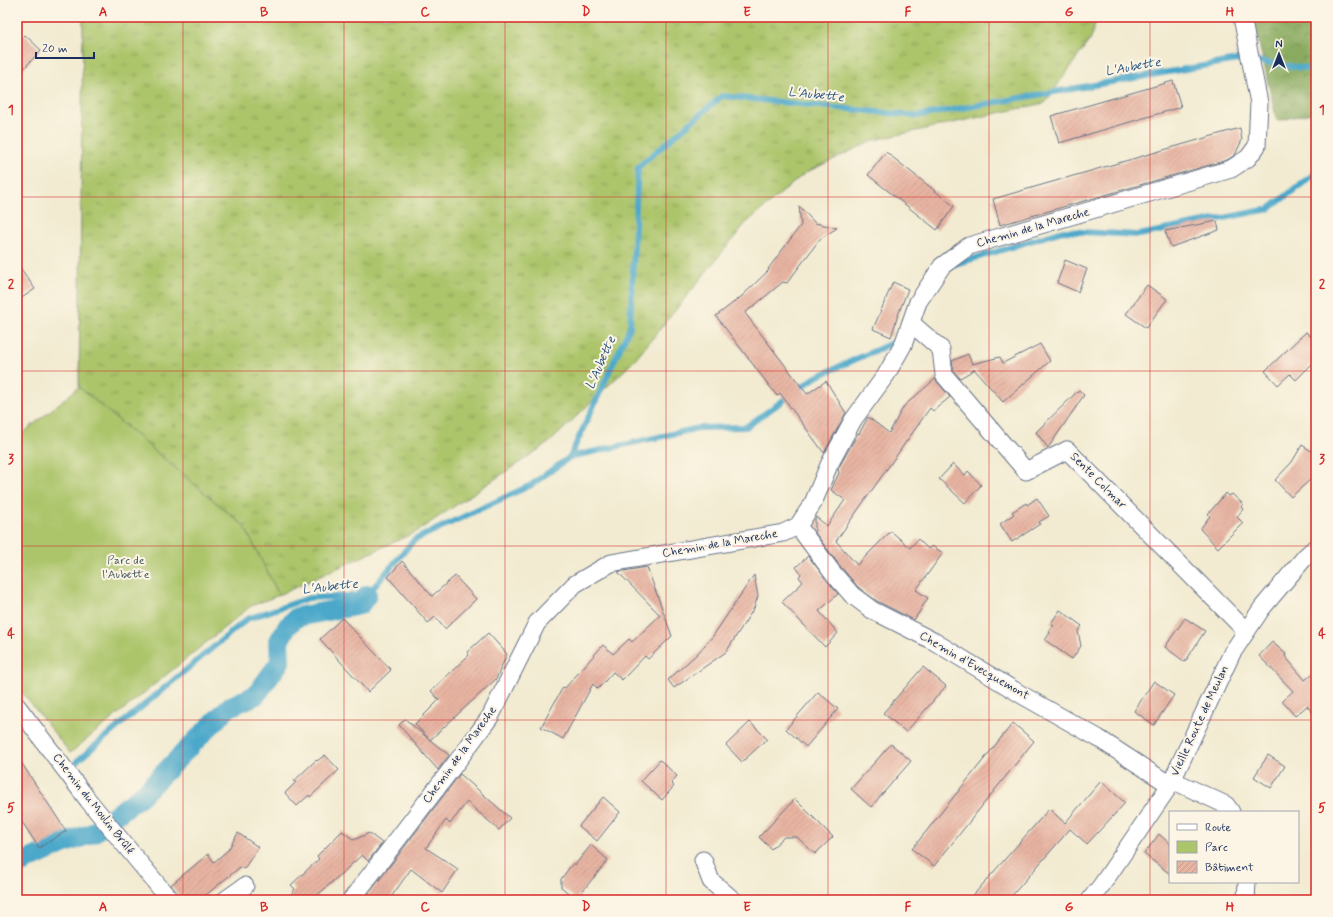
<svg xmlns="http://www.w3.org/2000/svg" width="1333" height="917" viewBox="0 0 1333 917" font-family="Mynerve,sans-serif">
<defs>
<pattern id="grass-tufts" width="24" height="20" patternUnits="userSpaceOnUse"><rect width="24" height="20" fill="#acc56a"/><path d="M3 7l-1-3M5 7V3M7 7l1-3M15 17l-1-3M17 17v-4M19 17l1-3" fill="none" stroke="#8ba05a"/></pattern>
<pattern id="forest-crowns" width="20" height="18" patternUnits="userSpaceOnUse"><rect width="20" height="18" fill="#89aa5e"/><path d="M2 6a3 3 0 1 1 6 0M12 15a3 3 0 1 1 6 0" fill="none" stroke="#6f8b51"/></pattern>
<pattern id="building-hatch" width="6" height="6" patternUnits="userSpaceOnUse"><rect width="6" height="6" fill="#e8b4a2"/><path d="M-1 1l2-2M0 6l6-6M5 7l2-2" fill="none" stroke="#c69b8e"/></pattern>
</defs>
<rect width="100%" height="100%" fill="#fcf5e5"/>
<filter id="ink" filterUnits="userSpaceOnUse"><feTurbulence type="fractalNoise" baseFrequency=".025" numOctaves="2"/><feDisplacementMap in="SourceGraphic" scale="8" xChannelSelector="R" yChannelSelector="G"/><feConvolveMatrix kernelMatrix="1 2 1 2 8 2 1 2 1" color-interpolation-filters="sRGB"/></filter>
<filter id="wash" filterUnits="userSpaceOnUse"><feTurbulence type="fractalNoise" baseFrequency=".012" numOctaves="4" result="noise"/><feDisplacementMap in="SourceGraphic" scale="16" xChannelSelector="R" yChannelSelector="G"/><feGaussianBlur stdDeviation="0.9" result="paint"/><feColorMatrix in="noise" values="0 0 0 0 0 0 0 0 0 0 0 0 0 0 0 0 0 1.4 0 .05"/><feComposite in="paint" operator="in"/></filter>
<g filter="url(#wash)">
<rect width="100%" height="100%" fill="#f2ebd1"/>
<polygon fill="url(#grass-tufts)" stroke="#647a64" points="83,17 1097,17 1091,38 1045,103 874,140 805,173 745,224 635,360 550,442 416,532 279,595 244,526 79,387"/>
<polygon fill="url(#forest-crowns)" stroke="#526c5e" points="1253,17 1316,17 1316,112 1277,121"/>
<polygon fill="#acc56a" stroke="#647a64" points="79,387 244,526 279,595 251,606 70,753 17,686 17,438"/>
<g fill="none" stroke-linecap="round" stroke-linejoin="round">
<g stroke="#4ba8ca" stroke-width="6">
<polyline points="953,265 1063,231 1139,235 1269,209 1316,173"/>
<polyline points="570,457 630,327 638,167 722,96 917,116 1243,59 1316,70"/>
<polyline points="77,761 247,619 309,598 367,595 414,540 531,485 570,457 699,428 746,427 816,377 901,339"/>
</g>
<polyline stroke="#4ba8ca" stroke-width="20" points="17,865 65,843 93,833 142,795 229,707 256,695 280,662 279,641 287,627 297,617 360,605 367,595"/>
</g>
<g id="blocks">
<g fill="url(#building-hatch)">
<polygon points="25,35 41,50 17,76 17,43"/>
<polygon points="1173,81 1181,107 1059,143 1051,116"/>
<polygon points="1240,128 1242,140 1235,155 1227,160 1000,225 993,199"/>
<polygon points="886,152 954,206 937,230 868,175"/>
<polygon points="799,206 815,223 837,228 820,239 787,283 783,282 745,313 807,394 826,381 846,413 824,453 780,393 777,396 716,316 742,296 769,270 768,269 801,225"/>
<polygon points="1217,221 1219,230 1171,247 1165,231"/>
<polygon points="1065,260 1087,269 1078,292 1057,283"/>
<polygon points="17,263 35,289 17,301"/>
<polygon points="893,282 908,289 898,315 891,337 873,329"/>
<polygon points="1147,285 1167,299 1146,328 1126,314"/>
<polygon points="1306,332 1316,342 1316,360 1296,380 1290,374 1278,385 1265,371"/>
<polygon points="1040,344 1050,361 1003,402 974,369 974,370 960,378 954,371 952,361 968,354 972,364 1000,357 1003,363"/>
<polygon points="935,379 950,397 933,411 930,408 836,541 857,565 891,531 910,548 918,539 928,549 932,546 943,553 916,590 928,598 914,620 877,601 859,588 840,566 815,533 815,519 816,517 827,526 845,500 831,490 839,473 838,469 858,433 859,434 868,417 889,433 904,406"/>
<polygon points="1079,390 1084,395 1048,448 1036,432"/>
<polygon points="1302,445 1316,454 1316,469 1311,479 1291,497 1275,480 1292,462"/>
<polygon points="953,464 965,475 968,471 981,485 965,503 939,479"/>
<polygon points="1226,493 1229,496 1232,494 1243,504 1241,507 1243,509 1237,517 1243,523 1218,548 1200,529 1210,516 1208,514"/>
<polygon points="1037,498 1049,516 1039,522 1040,524 1012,542 1000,524 1014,514 1012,512 1026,503 1027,505"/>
<polygon points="808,556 838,594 819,611 838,633 825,647 782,602 803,582 799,577 801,574 796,567"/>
<polygon points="402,561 432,596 455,576 476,599 445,629 435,617 428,623 388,577"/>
<polygon points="647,567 672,636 648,659 645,656 622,680 613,672 598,689 593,684 563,739 541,727 563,687 565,688 603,645 613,654 629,639 632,642 660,615 618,572"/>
<polygon points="754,575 758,596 754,608 726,652 674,688 668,680 697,654 713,636"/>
<polygon points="1060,610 1082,626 1078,631 1081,646 1072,659 1045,640 1050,633 1049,631 1054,625 1051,623"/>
<polygon points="342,618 391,670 368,692 320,639"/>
<polygon points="1185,618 1205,631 1185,662 1165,647"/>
<polygon points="488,633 507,654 496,679 430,740 449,755 438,770 399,725 405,719 430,740 415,724 439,700 431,691 469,655 467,652"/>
<polygon points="1272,642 1286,654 1285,656 1305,680 1316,671 1316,717 1307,706 1295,716 1282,701 1293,691 1259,656"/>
<polygon points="923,667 946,686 906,732 883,713"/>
<polygon points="1154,681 1174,695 1154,725 1134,711"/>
<polygon points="818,692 838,709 806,747 786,729"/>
<polygon points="750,722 767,739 742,762 726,745"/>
<polygon points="1013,723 1034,741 934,866 912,849"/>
<polygon points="891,744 911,761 871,807 851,789"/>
<polygon points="325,755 339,770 310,797 309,795 297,806 285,793 296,782 294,781 316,760 317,761"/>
<polygon points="1268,755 1285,766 1271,788 1254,777"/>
<polygon points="17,756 66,831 39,848 17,814"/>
<polygon points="660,760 677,776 671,783 674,786 662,800 641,781"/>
<polygon points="460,774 510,818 499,830 467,802 450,824 446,820 426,848 458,869 442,893 411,869 389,900 364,900"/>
<polygon points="1101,781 1125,803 1087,844 1070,829 1008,900 969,900 1049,809 1065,823"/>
<polygon points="603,797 620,812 597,841 579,826"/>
<polygon points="795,799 833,837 815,854 797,837 784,837 771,849 759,837"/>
<polygon points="342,831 354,840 369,833 382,843 368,861 362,855 312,900 288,900 295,889 291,885 319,859 317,856"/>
<polygon points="238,833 258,847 244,869 240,867 200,900 180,900 178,894 171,885 208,854 214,862 228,850"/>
<polygon points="1159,834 1170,844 1170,874 1144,854"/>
<polygon points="591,845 608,860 576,899 561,887 561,879 573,863 575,865"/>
</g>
</g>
</g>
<g filter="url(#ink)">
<use href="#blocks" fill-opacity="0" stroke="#667186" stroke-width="1"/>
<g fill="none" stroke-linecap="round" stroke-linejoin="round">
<g stroke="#667186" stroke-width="19">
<g id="street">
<polyline points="911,323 941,349 944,375 1026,471 1067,450 1246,631"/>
<polyline points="798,526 832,572 852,595 872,610 935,642 1022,695 1098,738 1170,785"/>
<polyline points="17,706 88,800 170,900"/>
<polyline points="1172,780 1226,805 1231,812"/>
<polyline points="703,860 711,881 733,900"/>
<polyline points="225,900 245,886"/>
<polyline points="351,900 459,759 490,717 537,623 575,584 611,563 783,533 798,526 813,503 829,465 853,420 886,375 903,345 918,302 942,266 969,246 1231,169 1248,158 1257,146 1259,103 1242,17"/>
<polyline points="1090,900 1101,886 1170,785 1232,653 1262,608 1306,556 1316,547"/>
<polyline points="1246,900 1247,882"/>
</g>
</g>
<use href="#street" stroke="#fff" stroke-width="17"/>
</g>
</g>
<path fill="none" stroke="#d62828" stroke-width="1" stroke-opacity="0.55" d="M183,17V900M344,17V900M505,17V900M666,17V900M828,17V900M989,17V900M1150,17V900M17,197H1316M17,371H1316M17,546H1316M17,720H1316"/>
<g text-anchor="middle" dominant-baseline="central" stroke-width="4" stroke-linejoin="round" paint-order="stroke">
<g font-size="12" fill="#1b2f5e" stroke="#fcf5e5">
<text transform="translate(1033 228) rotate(-16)">Chemin de la Mareche</text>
<text transform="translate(1098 481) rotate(45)">Sente Colmar</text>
<text transform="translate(720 544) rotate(-10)">Chemin de la Mareche</text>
<text transform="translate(974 666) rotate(30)">Chemin d'Evecquemont</text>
<text transform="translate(1200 721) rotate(-65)">Vieille Route de Meulan</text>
<text transform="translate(460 755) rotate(-54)">Chemin de la Mareche</text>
<text transform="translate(93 804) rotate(52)">Chemin du Moulin Brûlé</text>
</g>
<g font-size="12" fill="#465c62" stroke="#fcf5e5">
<text x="126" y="561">Parc de<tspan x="126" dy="14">l'Aubette</tspan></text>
</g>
<g font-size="13" font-style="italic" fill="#2c5984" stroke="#fcf5e5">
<text transform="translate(1133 67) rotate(-10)">L'Aubette</text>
<text transform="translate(816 95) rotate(6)">L'Aubette</text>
<text transform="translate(601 363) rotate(-66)">L'Aubette</text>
<text transform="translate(330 587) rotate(-6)">L'Aubette</text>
</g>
</g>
<rect width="1333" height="917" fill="none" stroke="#fcf5e5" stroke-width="44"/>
<rect x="1169" y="811" width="130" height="72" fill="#fcf5e5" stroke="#a2a6af"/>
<rect x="1177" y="824" width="20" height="6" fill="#ffffff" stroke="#a2a6af"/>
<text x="1205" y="831" font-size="12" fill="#1b2f5e">Route</text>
<rect x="1177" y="841" width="20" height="12" fill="#acc56a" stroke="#a2a6af"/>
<text x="1205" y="851" font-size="12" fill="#1b2f5e">Parc</text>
<rect x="1177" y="861" width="20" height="12" fill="url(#building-hatch)" stroke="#a2a6af"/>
<text x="1205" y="871" font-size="12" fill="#1b2f5e">Bâtiment</text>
<g transform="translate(1279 54)" stroke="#fcf5e5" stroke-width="3" paint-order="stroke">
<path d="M0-3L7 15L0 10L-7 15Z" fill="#1b2f5e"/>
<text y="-6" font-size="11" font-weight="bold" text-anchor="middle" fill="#1b2f5e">N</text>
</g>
<path d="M36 52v6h58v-6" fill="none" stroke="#1b2f5e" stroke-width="2"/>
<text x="42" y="52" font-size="12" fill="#1b2f5e" stroke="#fcf5e5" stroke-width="3" paint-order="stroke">20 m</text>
<rect x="22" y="22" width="1289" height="873" fill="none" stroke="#d62828" stroke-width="1.5"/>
<g font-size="13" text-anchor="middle" font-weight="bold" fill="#d62828">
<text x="103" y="16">A</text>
<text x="264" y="16">B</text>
<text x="425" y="16">C</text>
<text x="586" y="16">D</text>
<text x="747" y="16">E</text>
<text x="908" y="16">F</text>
<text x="1069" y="16">G</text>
<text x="1230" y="16">H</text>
<text x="11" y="114">1</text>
<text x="1322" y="114">1</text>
<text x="11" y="288">2</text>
<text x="1322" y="288">2</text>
<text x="11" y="463">3</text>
<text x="1322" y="463">3</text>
<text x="11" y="638">4</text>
<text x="1322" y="638">4</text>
<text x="11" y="812">5</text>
<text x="1322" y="812">5</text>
<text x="103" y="911">A</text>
<text x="264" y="911">B</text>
<text x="425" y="911">C</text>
<text x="586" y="911">D</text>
<text x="747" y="911">E</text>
<text x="908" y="911">F</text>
<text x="1069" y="911">G</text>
<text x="1230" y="911">H</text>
</g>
</svg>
